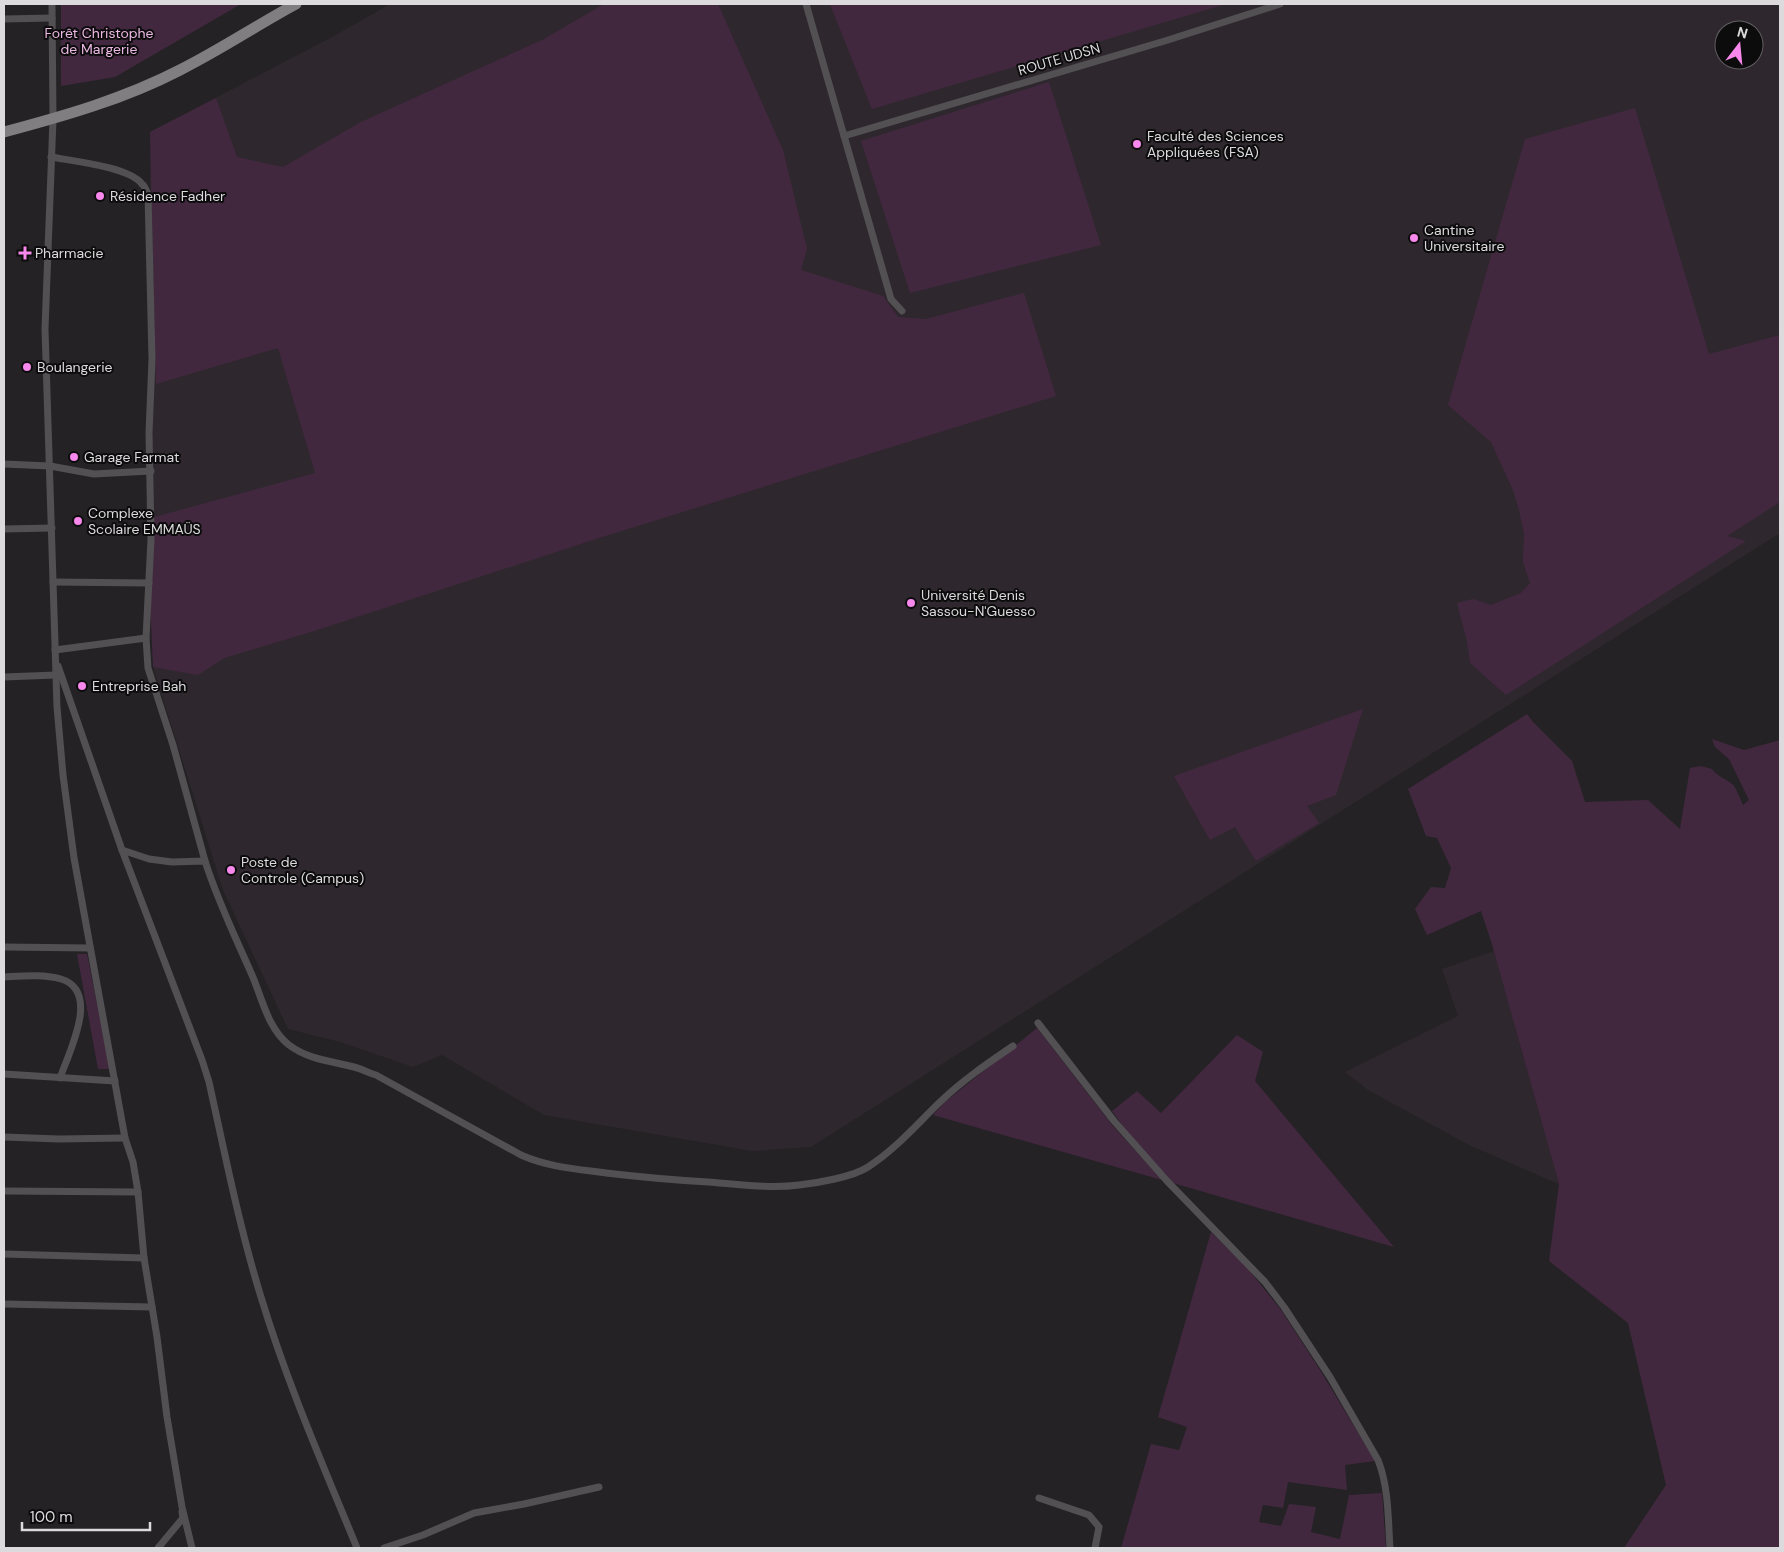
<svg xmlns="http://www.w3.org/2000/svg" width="1784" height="1552" viewBox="0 0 1784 1552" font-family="'DM Sans',sans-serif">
<rect width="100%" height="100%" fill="#242224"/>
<g fill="#2f272e" fill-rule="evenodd">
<path d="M390,4H1780V533L811,1147L752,1151L544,1115L442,1055L413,1067L340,1042L288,1029L223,890L153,667L151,518L150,132L334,36ZM1724,30H1754V60H1724Z"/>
<polygon points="1494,951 1559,1184 1471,1146 1368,1090 1345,1072 1458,1016 1442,969"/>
</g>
<g fill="#42283f">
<polygon points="61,4 241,4 115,77 61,86"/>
<polygon points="604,4 718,4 783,150 807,249 801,270 883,296 898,317 926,319 1024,293 1056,396 599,538 311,632 224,658 198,675 153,667 149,579 151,518 315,473 278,348 156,384 150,132 216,98 237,157 283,167 361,122 544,39"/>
<polygon points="830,4 1226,4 872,109"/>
<polygon points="1049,82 1101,245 910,293 861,141"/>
<polygon points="1635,108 1709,354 1780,335 1780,502 1727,536 1746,541 1506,695 1470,663 1467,641 1457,603 1473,599 1491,605 1521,593 1530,583 1523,562 1524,534 1519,510 1513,490 1491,442 1448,405 1525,139"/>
<polygon points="1363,709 1336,795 1307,806 1319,823 1256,861 1235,827 1210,840 1174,776"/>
<path d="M1527,714L1533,722L1572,761L1585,802L1648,800L1680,829L1690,768L1701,766L1712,769C1717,777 1728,779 1734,786C1738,792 1740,799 1743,805L1749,800L1729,759L1715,747L1712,739L1744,750L1780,740V1548H1624L1666,1485L1628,1323L1549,1261L1559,1184L1491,941L1481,911L1427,935L1415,909L1431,887L1445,888L1451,868L1437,838L1426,836L1408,789Z"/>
<polygon points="77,954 87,954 110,1069 98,1069"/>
<polygon points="1037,1028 1112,1125 1162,1180 933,1115 945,1102"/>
<polygon points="1237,1035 1263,1052 1255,1081 1394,1247 1173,1183 1143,1153 1112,1111 1137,1091 1161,1113"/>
<polygon points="1211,1232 1249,1270 1281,1310 1320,1370 1375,1461 1345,1465 1347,1490 1288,1482 1283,1508 1263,1505 1259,1522 1281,1526 1289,1504 1316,1507 1311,1532 1340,1539 1349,1495 1382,1493 1386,1548 1121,1548 1151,1444 1179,1450 1187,1427 1158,1417"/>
</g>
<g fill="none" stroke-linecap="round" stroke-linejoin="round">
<g stroke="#525052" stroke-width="7">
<polyline points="52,4 53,119 45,329 57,707 63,775 74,858 125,1138 133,1162 138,1192 144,1258 157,1337 167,1417 182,1507 192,1548"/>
<polyline points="806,4 891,299 902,311"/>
<polyline points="4,19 52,18"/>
<polyline points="844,136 1168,40 1280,4"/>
<path d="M51,157C73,161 129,167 142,184C145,186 146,191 148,194L152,359L149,433L151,539L146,638L148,668L173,745L205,861"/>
<polyline points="4,464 50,466 94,474 151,471"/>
<polyline points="4,529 52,528"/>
<polyline points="53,582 149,583"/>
<polyline points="55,650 146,638"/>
<path d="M58,666L122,850L202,1060L209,1082C225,1154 239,1226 261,1297C287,1383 323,1465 357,1548"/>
<polyline points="4,677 56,675"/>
<path d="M122,850L149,859L172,862L205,861C218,902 235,936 252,975C262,998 268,1029 289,1045C309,1060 332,1061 354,1067C362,1069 369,1073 376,1075L521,1155C548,1167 576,1169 606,1173C640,1177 673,1180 708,1182C737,1184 769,1189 799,1185C817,1183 853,1177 868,1167C896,1149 917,1124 941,1101C963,1080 988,1063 1013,1046"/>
<polyline points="4,947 90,948"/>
<path d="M4,977C23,976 43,974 61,979C101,991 69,1052 60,1078"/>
<path d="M1038,1023L1114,1121L1167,1181L1265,1282L1284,1307L1330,1377L1378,1460C1389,1488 1388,1519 1390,1548"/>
<polyline points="4,1074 115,1081"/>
<polyline points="4,1137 59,1139 125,1138"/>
<polyline points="4,1191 138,1192"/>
<polyline points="4,1254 144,1258"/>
<polyline points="4,1304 152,1307"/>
<polyline points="1039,1498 1089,1515 1099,1527 1095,1548"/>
<polyline points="158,1548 183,1518 182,1512"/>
<polyline points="384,1548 423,1535 474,1513 524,1504 599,1487"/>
</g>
<path stroke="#807e80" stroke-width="11" d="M4,132C64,116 124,99 180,70C220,50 257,25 296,4"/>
</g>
<g fill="#f888eb" stroke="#0d0c0d" stroke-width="2">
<circle cx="1137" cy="144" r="5"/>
<circle cx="100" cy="196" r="5"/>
<circle cx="1414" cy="238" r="5"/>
<path d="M22.5 245.5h5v5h5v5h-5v5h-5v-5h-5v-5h5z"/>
<circle cx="27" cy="367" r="5"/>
<circle cx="74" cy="457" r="5"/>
<circle cx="78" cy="521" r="5"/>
<circle cx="911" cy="603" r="5"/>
<circle cx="82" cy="686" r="5"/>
<circle cx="231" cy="870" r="5"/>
</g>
<g text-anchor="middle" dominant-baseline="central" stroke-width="4" stroke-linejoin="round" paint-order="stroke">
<g font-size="14" fill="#ebb7e3" stroke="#0d0c0d">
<text x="99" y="33">Forêt Christophe<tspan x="99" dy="16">de Margerie</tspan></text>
</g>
<g font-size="14" fill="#dcdadc" stroke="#0d0c0d">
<text transform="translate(1059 59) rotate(-16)">ROUTE UDSN</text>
</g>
<g font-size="14" fill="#dcdadc" stroke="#0d0c0d" text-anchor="start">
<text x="1147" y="136">Faculté des Sciences<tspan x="1147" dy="16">Appliquées (FSA)</tspan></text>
<text x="110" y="196">Résidence Fadher</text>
<text x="1424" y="230">Cantine<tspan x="1424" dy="16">Universitaire</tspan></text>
<text x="35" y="253">Pharmacie</text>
<text x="37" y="367">Boulangerie</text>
<text x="84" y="457">Garage Farmat</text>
<text x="88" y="513">Complexe<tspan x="88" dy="16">Scolaire EMMAÜS</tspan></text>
<text x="921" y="595">Université Denis<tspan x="921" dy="16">Sassou-N'Guesso</tspan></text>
<text x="92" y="686">Entreprise Bah</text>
<text x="241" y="862">Poste de<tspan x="241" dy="16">Controle (Campus)</tspan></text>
</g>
</g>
<rect width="1784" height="1552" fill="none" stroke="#dcdadc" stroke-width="10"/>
<g transform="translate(1739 45) rotate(16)"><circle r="24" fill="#0d0c0d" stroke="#605e60"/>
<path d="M0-4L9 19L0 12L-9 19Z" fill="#f888eb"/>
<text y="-8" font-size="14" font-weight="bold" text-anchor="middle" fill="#dcdadc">N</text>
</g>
<path d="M22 1522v8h128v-8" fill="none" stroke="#dcdadc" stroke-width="2.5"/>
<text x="30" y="1522" font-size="15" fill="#dcdadc" stroke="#0d0c0d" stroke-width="4" paint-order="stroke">100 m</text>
</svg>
